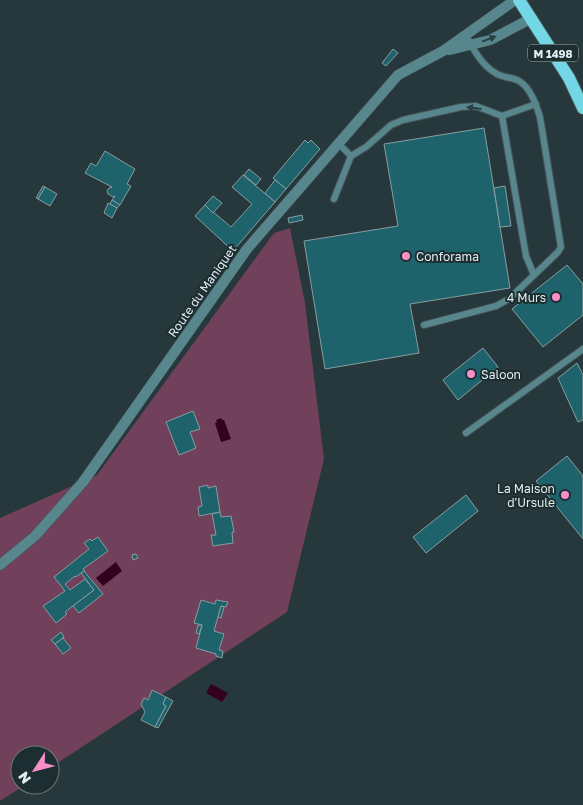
<svg xmlns="http://www.w3.org/2000/svg" width="583" height="805" viewBox="0 0 583 805" font-family="'Golos Text',sans-serif">
<rect width="100%" height="100%" fill="#26383b"/>
<polygon fill="#71405a" points="290,228 305,303 324,459 287,612 50,768 50,755 20,755 20,785 25,785 0,801 0,518 97,475 274,233"/>
<g fill="#330020">
<polygon points="221,418 222,420 224,420 231,439 221,442 215,423 217,422 216,420"/>
<polygon points="116,562 122,571 103,586 96,578"/>
<polygon points="211,684 228,693 222,702 206,693"/>
</g>
<g fill="#1e636c" stroke="#889da0">
<polygon points="393,49 398,53 386,66 382,63"/>
<polygon points="484,128 510,288 410,304 419,353 325,369 304,241 398,226 384,144"/>
<polygon points="305,140 308,143 311,140 320,149 286,189 273,178"/>
<polygon points="105,151 135,169 127,184 131,186 120,205 112,200 115,196 113,197 108,194 107,191 109,188 112,187 85,173 91,163 96,166"/>
<polygon points="249,169 261,179 256,185 244,175"/>
<polygon points="243,175 275,202 233,251 195,216 205,205 231,227 252,204 232,187"/>
<polygon points="275,180 286,189 275,202 265,193"/>
<polygon points="43,186 45,187 38,199 36,198"/>
<polygon points="505,186 511,226 500,227 494,188"/>
<polygon points="45,187 57,194 50,206 38,199"/>
<polygon points="213,196 222,203 213,213 205,205"/>
<polygon points="112,200 120,205 117,208 110,204"/>
<polygon points="108,203 117,208 112,218 104,213"/>
<polygon points="302,215 303,220 289,223 288,218"/>
<polygon points="567,265 583,284 583,315 543,347 512,309"/>
<polygon points="483,348 498,367 458,400 443,380"/>
<polygon points="577,363 583,375 583,420 578,422 558,378"/>
<polygon points="193,411 200,429 190,432 196,448 179,455 166,422"/>
<polygon points="567,456 583,476 583,539 536,481"/>
<polygon points="208,485 208,488 216,486 220,512 199,516 198,507 202,506 199,487"/>
<polygon points="466,495 478,511 426,553 413,537"/>
<polygon points="220,512 221,517 231,516 234,532 232,532 233,543 213,546 211,535 216,535 212,514"/>
<polygon points="98,537 108,551 83,569 85,571 81,573 76,577 75,576 65,584 70,590 85,579 94,590 65,612 67,614 56,623 43,606 65,591 54,577 89,549 84,543 90,539 92,541"/>
<polygon points="136,554 138,558 133,560 132,555"/>
<polygon points="84,571 103,594 79,613 73,606 94,590 81,573"/>
<polygon points="201,600 215,604 216,600 228,602 226,607 221,606 214,631 224,634 219,650 223,651 222,658 216,656 216,654 196,648 202,625 194,623"/>
<polygon points="221,606 224,607 221,618 218,617"/>
<polygon points="198,625 202,625 199,634 196,633"/>
<polygon points="61,632 64,637 55,644 51,640"/>
<polygon points="63,638 71,648 63,654 55,644"/>
<polygon points="152,690 166,697 163,704 166,706 155,727 141,720 145,712 141,704 144,698 148,700"/>
<polygon points="166,697 173,701 158,728 155,727 166,706 163,704"/>
</g>
<g fill="none" stroke-linecap="round" stroke-linejoin="round">
<g stroke="#445558" stroke-width="8">
<g id="lane">
<polyline points="502,116 526,256 534,275"/>
<polyline points="339,144 351,156 366,147 391,125 403,120 461,107 476,106 502,116 536,104"/>
<polyline points="334,199 351,156"/>
<path d="M424,325L496,306L509,299L558,252L561,247L540,117C536,105 531,88 519,81C512,77 504,78 497,74C482,66 473,49 466,35"/>
<polyline points="466,433 583,349"/>
</g>
</g>
<g stroke="#445558" stroke-width="11">
<g id="street">
<polyline points="449,50 490,40 532,18"/>
<polyline points="0,565 35,536 83,482 247,249 398,75 443,51 515,0"/>
</g>
</g>
<g stroke="#445558" stroke-width="14">
<polyline id="primary" points="519,0 569,78 583,108"/>
</g>
<use href="#lane" stroke="#58868d" stroke-width="6"/>
<use href="#street" stroke="#58868d" stroke-width="10"/>
<use href="#primary" stroke="#73d7e5" stroke-width="12"/>
</g>
<defs><path id="oneway-solid" d="M-6-.8H1V-3.2L6.5 0L1 3.2V.8H-6Z" transform="scale(1.25)"/></defs>
<g fill="#284043">
<use href="#oneway-solid" transform="translate(489 39) rotate(-21)"/>
<use href="#oneway-solid" transform="translate(474 108) rotate(-173)"/>
</g>
<g fill="#f98fc8" stroke="#1c2e31" stroke-width="2">
<circle cx="406" cy="256" r="5"/>
<circle cx="556" cy="297" r="5"/>
<circle cx="471" cy="374" r="5"/>
<circle cx="565" cy="495" r="5"/>
</g>
<g text-anchor="middle" dominant-baseline="central" stroke-width="4" stroke-linejoin="round" paint-order="stroke">
<rect fill="#1c2e31" stroke="#a7b4b7" stroke-width="1" x="528" y="44.5" width="50" height="17" rx="4"/>
<g font-size="11" font-weight="bold" fill="#e3eef0">
<text x="553" y="53">M 1498</text>
</g>
<g font-size="12" fill="#e3eef0" stroke="#1c2e31" text-anchor="start">
<text x="416" y="256">Conforama</text>
<text x="546" y="297" text-anchor="end">4 Murs</text>
<text x="481" y="374">Saloon</text>
<text x="555" y="488" text-anchor="end">La Maison<tspan x="555" dy="14">d'Ursule</tspan></text>
</g>
<g font-size="12" fill="#e3eef0" stroke="#1c2e31">
<text transform="translate(202 291) rotate(-55)">Route du Maniquet</text>
</g>
</g>
<g transform="translate(35 770) rotate(234)"><circle r="24" fill="#1c2e31" stroke="#6c7b7d"/>
<path d="M0-4L9 19L0 12L-9 19Z" fill="#f98fc8"/>
<text y="-8" font-size="14" font-weight="bold" text-anchor="middle" fill="#e3eef0">N</text>
</g>
</svg>
